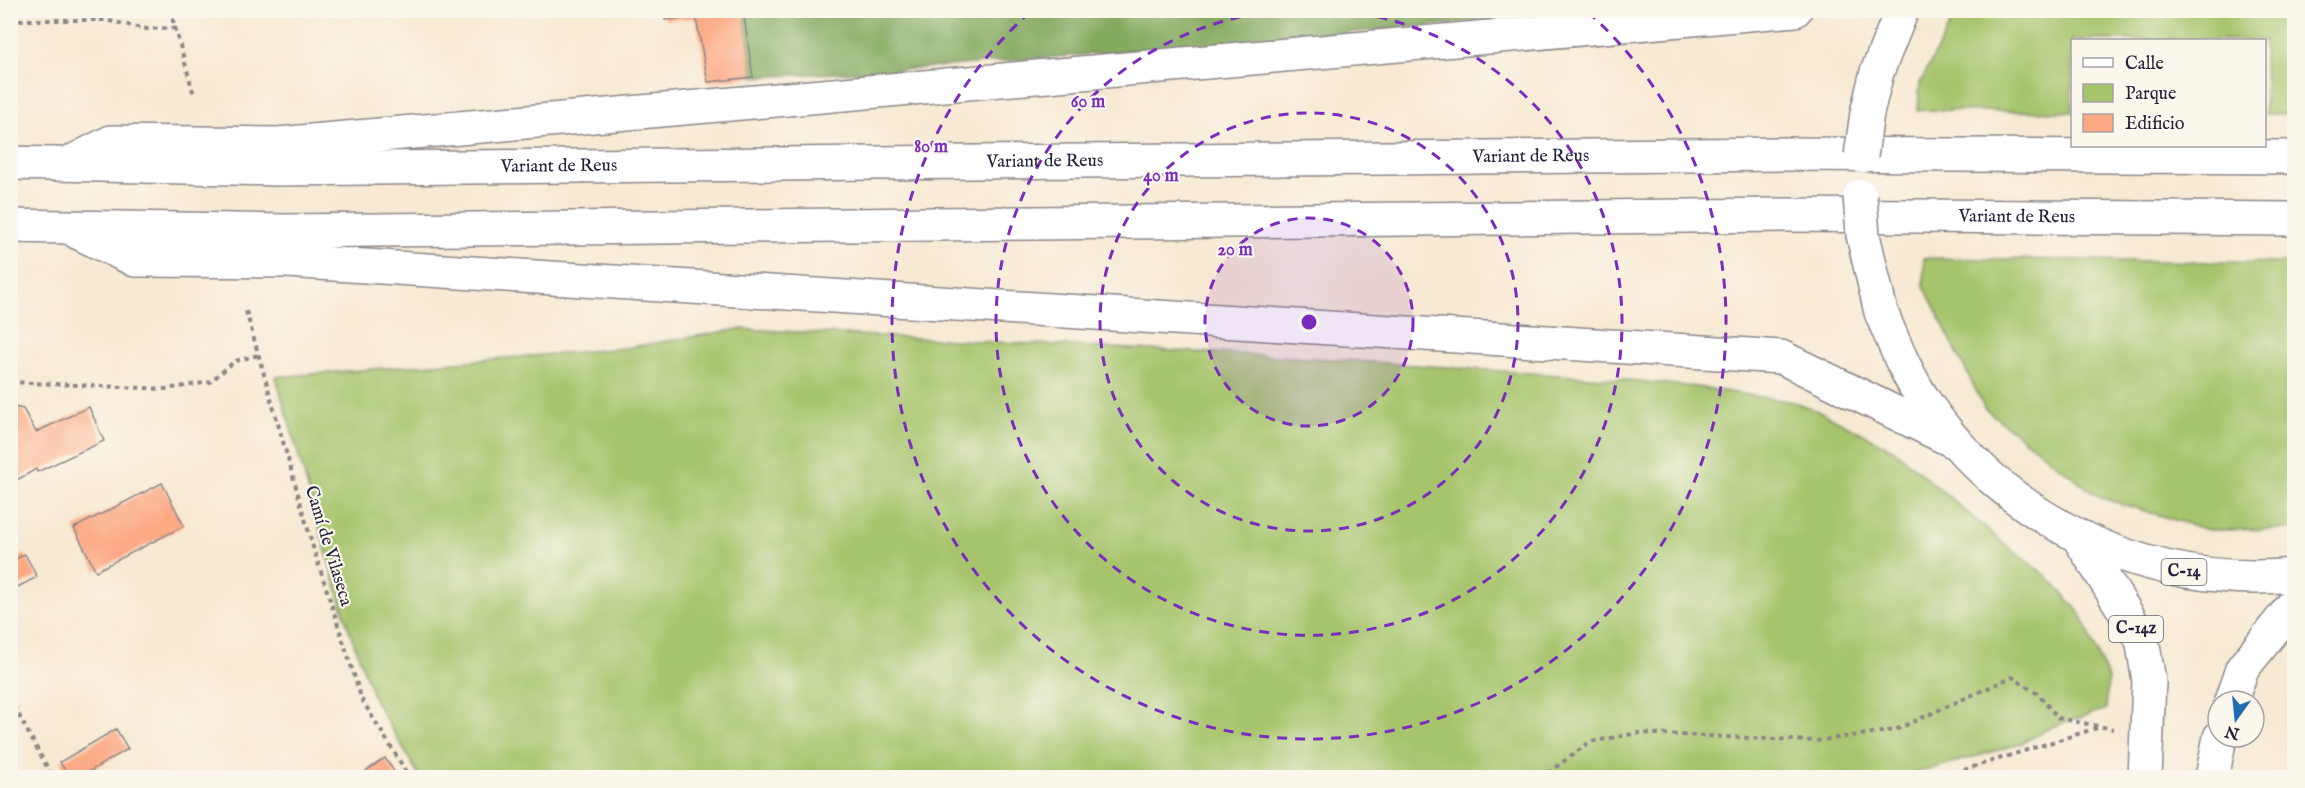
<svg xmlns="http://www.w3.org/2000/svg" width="2305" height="788" viewBox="0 0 2305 788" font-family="'IM FELL English',serif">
<rect width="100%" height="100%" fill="#fbf7ec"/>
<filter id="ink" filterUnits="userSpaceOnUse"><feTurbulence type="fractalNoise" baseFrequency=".0167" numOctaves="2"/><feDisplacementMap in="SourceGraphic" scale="12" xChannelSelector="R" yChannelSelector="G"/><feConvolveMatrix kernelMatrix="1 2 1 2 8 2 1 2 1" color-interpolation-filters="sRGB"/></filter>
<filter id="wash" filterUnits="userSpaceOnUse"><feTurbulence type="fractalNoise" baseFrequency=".008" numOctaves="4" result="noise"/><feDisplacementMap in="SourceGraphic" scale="24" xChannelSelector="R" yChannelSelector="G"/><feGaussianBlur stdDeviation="1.35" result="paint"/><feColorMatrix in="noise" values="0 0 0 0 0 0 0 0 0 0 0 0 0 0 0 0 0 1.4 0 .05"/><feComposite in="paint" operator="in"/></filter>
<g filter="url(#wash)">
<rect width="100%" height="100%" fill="#f7e9d3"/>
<g fill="#a6c46c" stroke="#647354" stroke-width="1.5">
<polygon points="1957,11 2294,11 2294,114 2265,114 2264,40 2072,40 2072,112 1918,110 1920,83"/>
<polygon points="1924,258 2294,263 2294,529 2208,530 2099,497 1985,409 1924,286"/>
<polygon points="739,329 1312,358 1618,379 1697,387 1794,402 1823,413 1894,450 2004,544 2047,576 2081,614 2108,679 2106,709 2052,727 2020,744 1898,778 420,777 375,701 347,624 276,377 625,348"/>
</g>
<polygon fill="#84aa60" stroke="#53664e" stroke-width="1.5" points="743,11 1604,11 901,70 753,77"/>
<g id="blocks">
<g fill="#fca984">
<polygon points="663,10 743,10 753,77 708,82 696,18 665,20"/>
<polygon points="10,406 23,409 36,432 89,407 104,441 37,472 36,469 10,484 10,456 14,454 10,448 10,426 15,424"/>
<polygon points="162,483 184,526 96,571 74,528"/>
<polygon points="25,554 37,577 10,591 10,562"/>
<polygon points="116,729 128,749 78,778 69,778 60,762"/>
<polygon points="385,758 396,774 390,778 356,778"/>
</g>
</g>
</g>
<g filter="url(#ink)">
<use href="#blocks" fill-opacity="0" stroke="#8c8687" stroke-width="1.5"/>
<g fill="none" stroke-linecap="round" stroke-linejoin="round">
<g stroke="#8c8687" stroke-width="36">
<g id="primary">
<polyline points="1877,72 1902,10"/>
<path d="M1881,312C1894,343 1906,374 1925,402C2007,524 2149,589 2294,575"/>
<polyline points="2079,538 2142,639 2149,681 2145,778"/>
<polyline points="2231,701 2242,669 2294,604"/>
<polyline points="2212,778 2220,737"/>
</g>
</g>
<g stroke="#8c8687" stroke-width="36">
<g id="highway">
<path id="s1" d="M10,163L278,169L1783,154L2294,157"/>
<polyline points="68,164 111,142 278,144 1795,10"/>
<path id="s2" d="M10,226L284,231L1785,215L2294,219"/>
<polyline points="77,232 135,260 287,261 1781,357 1955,442"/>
</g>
</g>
<g stroke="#8c8687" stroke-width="4" stroke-dasharray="4.5 4.5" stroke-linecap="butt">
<polyline points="170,10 194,95"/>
<polyline points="10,20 105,20 147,29 175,28"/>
<polyline points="246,311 313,547 362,700 410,778"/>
<polyline points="10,382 166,389 210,382 235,361 259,355"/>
<polyline points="10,699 53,778"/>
<polyline points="1541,778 1590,742 1638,733 1816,741 1895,730 2012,677 2038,694 2058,718 2113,729"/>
<polyline points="1938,778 2100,727"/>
</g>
<use href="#primary" stroke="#fff" stroke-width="33"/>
<use href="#highway" stroke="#fff" stroke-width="33"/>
<g stroke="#8c8687" stroke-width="36" stroke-linecap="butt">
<g id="primary-bridge">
<polyline points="1861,156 1867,113 1877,72"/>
<polyline points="1860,196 1863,235 1881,312"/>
</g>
</g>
<use href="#primary-bridge" stroke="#fff" stroke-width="33"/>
</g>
</g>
<circle cx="1309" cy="322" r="104" fill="#7b2cbf" fill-opacity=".12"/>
<g fill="none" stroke="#7b2cbf" stroke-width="3" stroke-dasharray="10 8">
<circle cx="1309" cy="322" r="104"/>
<circle cx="1309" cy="322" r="209"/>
<path d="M1342 11A313 313 0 1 1 1276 11"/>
<path d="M1588 12A417 417 0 1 1 1030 12"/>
</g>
<g text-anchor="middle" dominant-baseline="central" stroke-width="4.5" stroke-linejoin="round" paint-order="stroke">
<g fill="#fbf7ec" stroke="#636270" stroke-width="1.5">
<rect x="2161.5" y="559" width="45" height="26" rx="4.5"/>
<rect x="2109" y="616" width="54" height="26" rx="4.5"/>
</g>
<g font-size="16" font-weight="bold" fill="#22223b">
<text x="2184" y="572">C-14</text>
<text x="2136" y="629">C-14z</text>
</g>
<g font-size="18" fill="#22223b" stroke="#fbf7ec">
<text stroke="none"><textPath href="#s1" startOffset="1521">Variant de Reus</textPath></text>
<text stroke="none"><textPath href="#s1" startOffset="1035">Variant de Reus</textPath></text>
<text stroke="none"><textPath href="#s1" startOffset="549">Variant de Reus</textPath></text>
<text stroke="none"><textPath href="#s2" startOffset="2007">Variant de Reus</textPath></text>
<text transform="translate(328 546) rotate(73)">Camí de Vilaseca</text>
</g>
</g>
<circle cx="1309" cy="322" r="9" fill="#7b2cbf" stroke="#fbf7ec" stroke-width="3"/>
<g font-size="18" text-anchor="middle" font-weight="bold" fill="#7b2cbf" stroke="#fbf7ec" stroke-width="4.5" stroke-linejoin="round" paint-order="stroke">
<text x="1088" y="107">60 m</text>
<text x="931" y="152">80 m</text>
<text x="1161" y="181">40 m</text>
<text x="1235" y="255">20 m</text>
</g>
<rect width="2305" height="788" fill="none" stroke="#fbf7ec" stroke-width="36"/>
<rect x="2071" y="39" width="195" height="108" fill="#fbf7ec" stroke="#a4a2a5" stroke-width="1.5"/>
<rect x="2083" y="58" width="30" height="9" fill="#ffffff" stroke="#a4a2a5" stroke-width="1.5"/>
<text x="2125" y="69" font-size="18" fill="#22223b">Calle</text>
<rect x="2083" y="84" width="30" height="18" fill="#a6c46c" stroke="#a4a2a5" stroke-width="1.5"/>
<text x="2125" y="99" font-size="18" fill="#22223b">Parque</text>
<rect x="2083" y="114" width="30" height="18" fill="#fca984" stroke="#a4a2a5" stroke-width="1.5"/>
<text x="2125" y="129" font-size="18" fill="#22223b">Edificio</text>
<g transform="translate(2236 719) rotate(195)"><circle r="28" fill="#fbf7ec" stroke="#a4a2a5" stroke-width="1.5"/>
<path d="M0-4.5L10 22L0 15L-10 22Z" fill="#1f6fb2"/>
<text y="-9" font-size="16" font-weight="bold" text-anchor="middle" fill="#22223b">N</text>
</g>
</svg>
